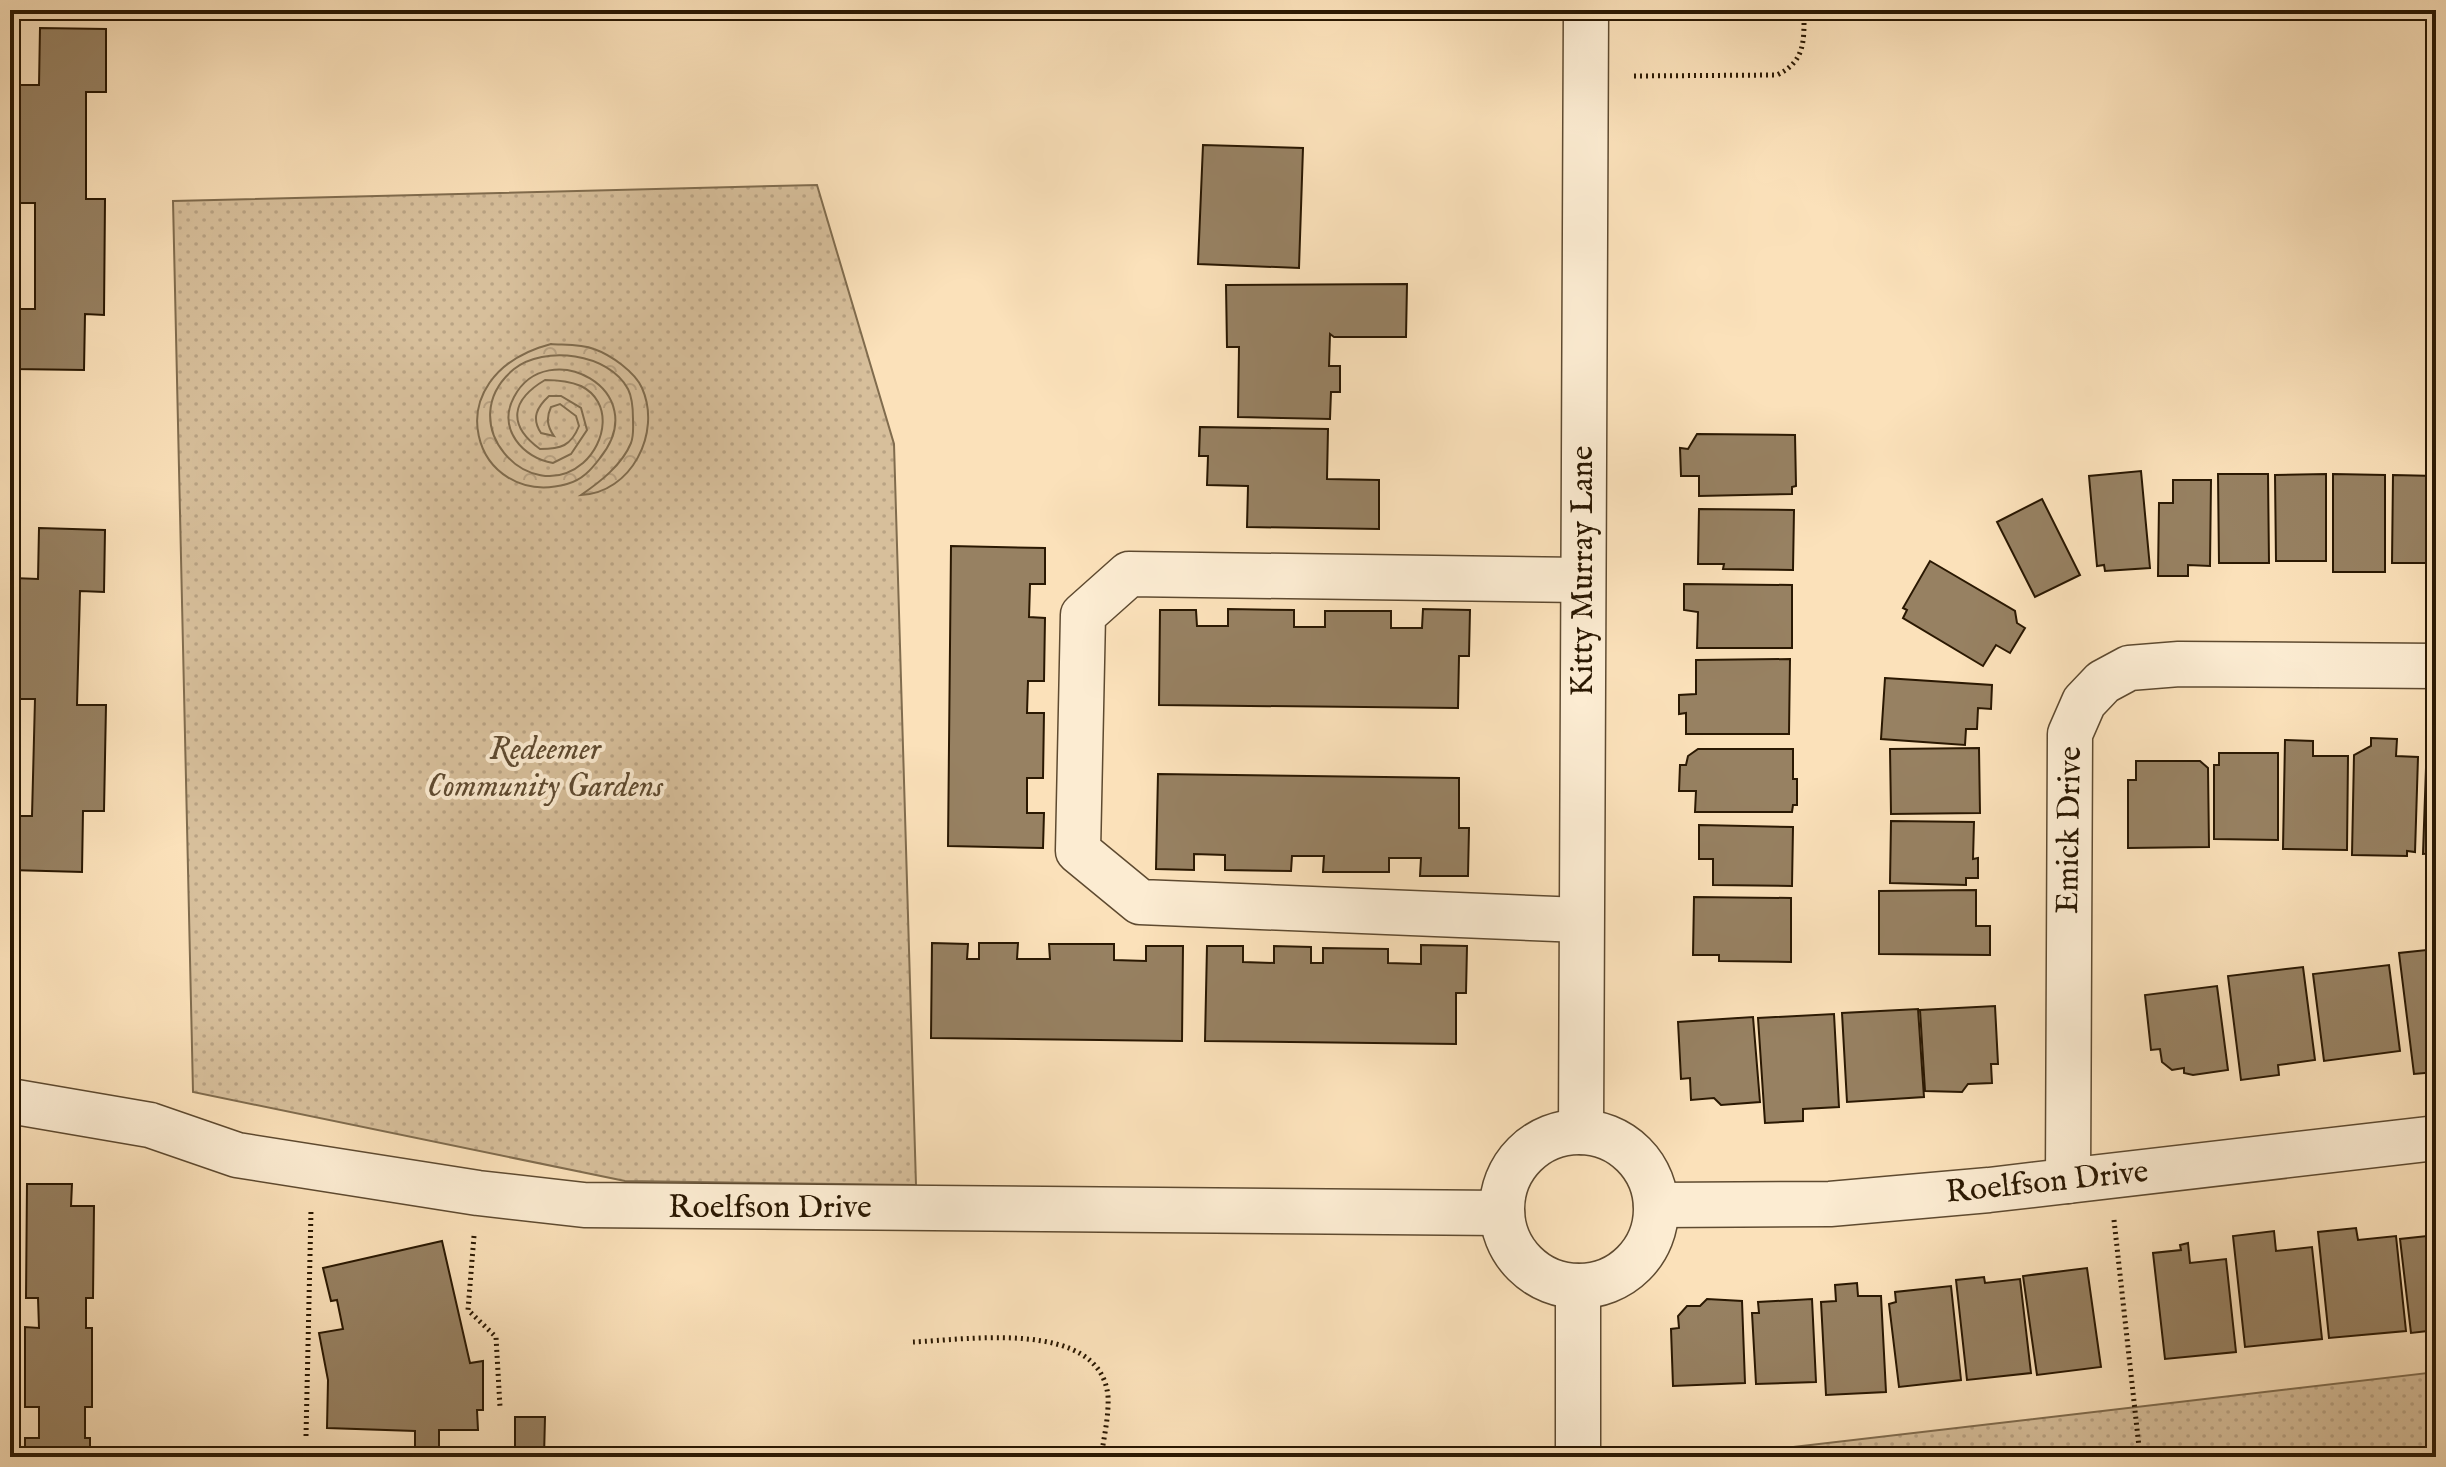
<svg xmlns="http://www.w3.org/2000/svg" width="2446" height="1467" viewBox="0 0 2446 1467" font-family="'IM FELL English',serif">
<defs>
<pattern id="grass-dots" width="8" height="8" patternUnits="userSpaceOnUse" patternTransform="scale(2)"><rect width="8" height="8" fill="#d7bf9b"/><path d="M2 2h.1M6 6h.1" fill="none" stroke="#b9a384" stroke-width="1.8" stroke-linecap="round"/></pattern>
<pattern id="park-crowns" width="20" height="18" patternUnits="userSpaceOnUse" patternTransform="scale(2)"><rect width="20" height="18" fill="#d7bf9b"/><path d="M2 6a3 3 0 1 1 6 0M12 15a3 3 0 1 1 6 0" fill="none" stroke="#b9a384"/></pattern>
</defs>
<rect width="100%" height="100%" fill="#fbe1ba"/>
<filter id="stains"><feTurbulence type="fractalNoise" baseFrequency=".0025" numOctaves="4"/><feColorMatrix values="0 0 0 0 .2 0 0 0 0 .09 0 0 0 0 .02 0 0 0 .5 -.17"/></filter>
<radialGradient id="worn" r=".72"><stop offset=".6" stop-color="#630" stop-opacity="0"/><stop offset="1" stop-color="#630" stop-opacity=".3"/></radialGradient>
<g fill="url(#grass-dots)" stroke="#806c4e" stroke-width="2">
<polygon points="817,185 894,444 916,1185 625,1181 193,1092 173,201"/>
<polygon points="2436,1372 2436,1457 1708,1457"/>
</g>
<path fill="url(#park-crowns)" stroke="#806c4e" stroke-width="2" d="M551,344C564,345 581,344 594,349C611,355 635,372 642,388C662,433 631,493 581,495C600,482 622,465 631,443C634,435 633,427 633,419C633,409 632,397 628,389C609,353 544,345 514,369C450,422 529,509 583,463C606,443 613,402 581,386C569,381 557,380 545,380C511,400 507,425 540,449C561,449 571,446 579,426L576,416L560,404L551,407C546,418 547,426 554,436L541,433C531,418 537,407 549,396H561L581,408L587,430L571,454L553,463C523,458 497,429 514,397C547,334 655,390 600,458C591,470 582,480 567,484C474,510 430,376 551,344Z"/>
<g fill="#978162" stroke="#2a1802" stroke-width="2">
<polygon points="40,28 106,29 106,92 86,92 86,199 105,199 104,315 85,314 84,370 14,369 15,309 35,309 35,203 19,203 20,85 39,85"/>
<polygon points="1203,145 1303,148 1299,268 1198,264"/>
<polygon points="1407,284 1406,337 1334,337 1330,334 1329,366 1340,366 1340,392 1331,392 1330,419 1238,417 1239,347 1227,347 1226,285"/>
<polygon points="1200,427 1328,429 1327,479 1379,480 1379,529 1247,527 1248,486 1207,485 1208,456 1199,456"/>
<polygon points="1697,434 1795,435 1796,486 1792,487 1792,494 1699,496 1699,476 1681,476 1680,448 1688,449"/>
<polygon points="2141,471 2150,568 2105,571 2104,565 2097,566 2089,476"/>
<polygon points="2218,474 2268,474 2269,563 2219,563"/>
<polygon points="2326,474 2326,561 2276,561 2275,475"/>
<polygon points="2333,474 2385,475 2385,572 2333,572"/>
<polygon points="2393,475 2436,476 2436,563 2392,563"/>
<polygon points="2173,480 2211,480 2210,566 2188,565 2188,576 2158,576 2159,503 2173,503"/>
<polygon points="2042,499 2080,575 2035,597 1997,522"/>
<polygon points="1699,509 1794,510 1793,570 1723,569 1724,564 1698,564"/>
<polygon points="39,528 105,530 104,592 80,591 77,705 106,705 104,811 83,811 82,872 10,870 10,816 32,816 35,699 11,699 14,578 38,579"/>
<polygon points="951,546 1045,548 1045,584 1030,584 1029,617 1045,618 1044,681 1028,681 1027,713 1044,713 1043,778 1027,778 1027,813 1044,813 1043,848 948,846"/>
<polygon points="1930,561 2015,611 2017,623 2025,628 2010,653 1996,645 1983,666 1903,618 1907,610 1903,608"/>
<polygon points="1684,584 1792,585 1792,648 1697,648 1698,612 1684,610"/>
<polygon points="1228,609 1294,610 1294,627 1325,627 1325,611 1391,611 1391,628 1422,628 1423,609 1470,610 1469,656 1459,656 1458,708 1159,705 1160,610 1196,610 1197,626 1228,626"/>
<polygon points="1790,659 1789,734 1686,734 1686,713 1679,714 1679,695 1696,694 1696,660"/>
<polygon points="1885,678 1992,685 1991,709 1978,708 1977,729 1966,729 1965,745 1881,739"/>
<polygon points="2371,738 2397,739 2396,756 2418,757 2415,852 2407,851 2407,856 2352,855 2354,755 2371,746"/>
<polygon points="2427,739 2436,739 2436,853 2423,854"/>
<polygon points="2285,740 2313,741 2313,756 2348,756 2347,850 2283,849"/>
<polygon points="1979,748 1980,813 1891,814 1890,749"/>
<polygon points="1698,749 1793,749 1793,779 1797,779 1797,805 1793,805 1792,812 1695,812 1696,791 1679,791 1680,765 1686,765 1688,756"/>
<polygon points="2219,753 2278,753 2278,840 2214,839 2214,765 2219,765"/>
<polygon points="2136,761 2200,761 2208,768 2209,847 2128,848 2128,780 2136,780"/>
<polygon points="1158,774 1459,778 1459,828 1469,828 1468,876 1420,876 1421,858 1389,858 1389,872 1323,872 1324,856 1292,856 1291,871 1225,870 1225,855 1194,854 1194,870 1156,869"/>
<polygon points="1891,821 1974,822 1973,859 1978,858 1978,878 1966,878 1966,885 1890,883"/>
<polygon points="1699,825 1793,827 1792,886 1713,885 1713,859 1699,859"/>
<polygon points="1976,890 1976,926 1990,926 1990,955 1879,954 1879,891"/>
<polygon points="1694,897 1791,898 1791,962 1719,961 1719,955 1693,955"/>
<polygon points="932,943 968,944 967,959 979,959 979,943 1018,943 1017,959 1050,959 1049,944 1114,944 1114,960 1146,961 1146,946 1183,946 1182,1041 931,1038"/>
<polygon points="1421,945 1467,946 1466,993 1456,993 1456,1044 1205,1041 1207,946 1243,946 1243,962 1274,963 1274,946 1311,947 1311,963 1323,963 1323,948 1388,949 1388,963 1421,964"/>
<polygon points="2436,949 2436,1072 2414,1074 2399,953"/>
<polygon points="2389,965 2400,1051 2324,1061 2313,974"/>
<polygon points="2303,967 2315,1060 2278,1065 2279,1075 2241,1080 2228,976"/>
<polygon points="2217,986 2228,1070 2193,1075 2184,1073 2184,1068 2172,1070 2162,1062 2160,1049 2151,1050 2145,995"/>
<polygon points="1995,1006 1998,1064 1991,1064 1992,1083 1968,1084 1962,1092 1925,1091 1920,1010"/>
<polygon points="1918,1009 1924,1097 1847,1102 1842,1013"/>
<polygon points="1834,1014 1839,1107 1803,1109 1803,1121 1765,1123 1758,1018"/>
<polygon points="1753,1017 1760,1102 1721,1105 1714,1098 1691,1100 1690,1078 1681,1079 1678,1022"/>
<polygon points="27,1184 72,1184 71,1206 94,1206 93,1298 86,1298 86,1328 92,1328 92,1407 85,1407 85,1438 90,1438 90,1457 25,1457 25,1438 39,1438 39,1407 25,1407 25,1327 39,1328 38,1298 26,1298"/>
<polygon points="2356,1228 2358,1240 2396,1236 2406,1331 2329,1338 2318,1232"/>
<polygon points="2274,1231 2276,1251 2312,1247 2322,1339 2245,1347 2233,1236"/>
<polygon points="2436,1235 2436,1330 2411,1333 2400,1239"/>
<polygon points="442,1241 470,1363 483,1361 483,1410 477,1410 478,1430 439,1430 439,1457 415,1457 415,1431 327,1428 328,1380 319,1333 343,1329 337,1300 331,1301 323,1268"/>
<polygon points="2188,1243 2190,1263 2226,1259 2236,1352 2165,1359 2153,1253 2181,1250 2180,1245"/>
<polygon points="2087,1268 2101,1367 2037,1375 2023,1276"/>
<polygon points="1984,1277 1985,1283 2020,1279 2031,1373 1967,1380 1956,1280"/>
<polygon points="1857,1283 1858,1296 1881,1296 1886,1392 1826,1395 1821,1302 1836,1301 1835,1285"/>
<polygon points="1951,1286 1961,1380 1899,1387 1889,1304 1896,1302 1895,1292"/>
<polygon points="1707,1299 1742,1301 1745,1383 1673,1386 1671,1329 1679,1328 1678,1316 1687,1306 1700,1306"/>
<polygon points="1812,1299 1816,1382 1756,1384 1752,1313 1759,1313 1758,1302"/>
<polygon points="515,1417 545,1417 544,1457 515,1457"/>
</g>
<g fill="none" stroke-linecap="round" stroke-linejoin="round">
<g stroke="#5e4a30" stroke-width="47">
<g id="minor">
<polyline points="1581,920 1140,902 1078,851 1083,615 1129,574 1582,580"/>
<polyline points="10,1101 150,1125 237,1155 478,1193 584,1205 1502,1213"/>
<polyline points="1581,1132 1586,10"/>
<circle cx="1579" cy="1209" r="77"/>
<polyline points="2068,1181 2070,734 2084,702 2103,682 2129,668 2179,664 2436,666"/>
<polyline points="1656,1205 1830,1204 1989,1190 2436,1138"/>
<polyline points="1578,1286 1578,1457"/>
</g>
</g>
<g stroke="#2a1802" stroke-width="5" stroke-dasharray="2 4" stroke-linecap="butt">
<path d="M1634,76L1777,75C1806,61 1804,40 1804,10"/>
<polyline points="10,1178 12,1457"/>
<polyline points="2114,1220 2140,1456"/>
<polyline points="474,1236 468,1310 496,1337 500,1407"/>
<path d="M913,1342C966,1340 1100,1318 1108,1396C1109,1416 1104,1437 1101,1457"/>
<polyline points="306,1436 311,1210"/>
<polyline points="2132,1457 2144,1457"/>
</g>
<use href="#minor" stroke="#fcecd2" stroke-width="44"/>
</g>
<g text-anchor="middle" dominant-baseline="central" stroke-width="8" stroke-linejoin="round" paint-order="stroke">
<g font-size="32" fill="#2a1802" stroke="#fcecd2">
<text transform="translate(1583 571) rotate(-90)">Kitty Murray Lane</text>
<text transform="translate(2070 830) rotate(-89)">Emick Drive</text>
<text transform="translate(2047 1183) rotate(-6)">Roelfson Drive</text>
<text x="770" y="1208">Roelfson Drive</text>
</g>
<g font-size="32" font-style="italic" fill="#5e4a30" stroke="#fcecd2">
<text x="545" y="750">Redeemer<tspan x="545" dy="37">Community Gardens</tspan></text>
</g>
</g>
<rect width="2446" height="1467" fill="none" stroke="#fbe1ba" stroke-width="40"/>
<rect x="12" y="12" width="2422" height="1443" fill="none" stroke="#2a1802" stroke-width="4"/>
<rect x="20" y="20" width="2406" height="1427" fill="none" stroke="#2a1802" stroke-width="2"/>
<rect width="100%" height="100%" filter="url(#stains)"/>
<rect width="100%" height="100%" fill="url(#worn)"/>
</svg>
